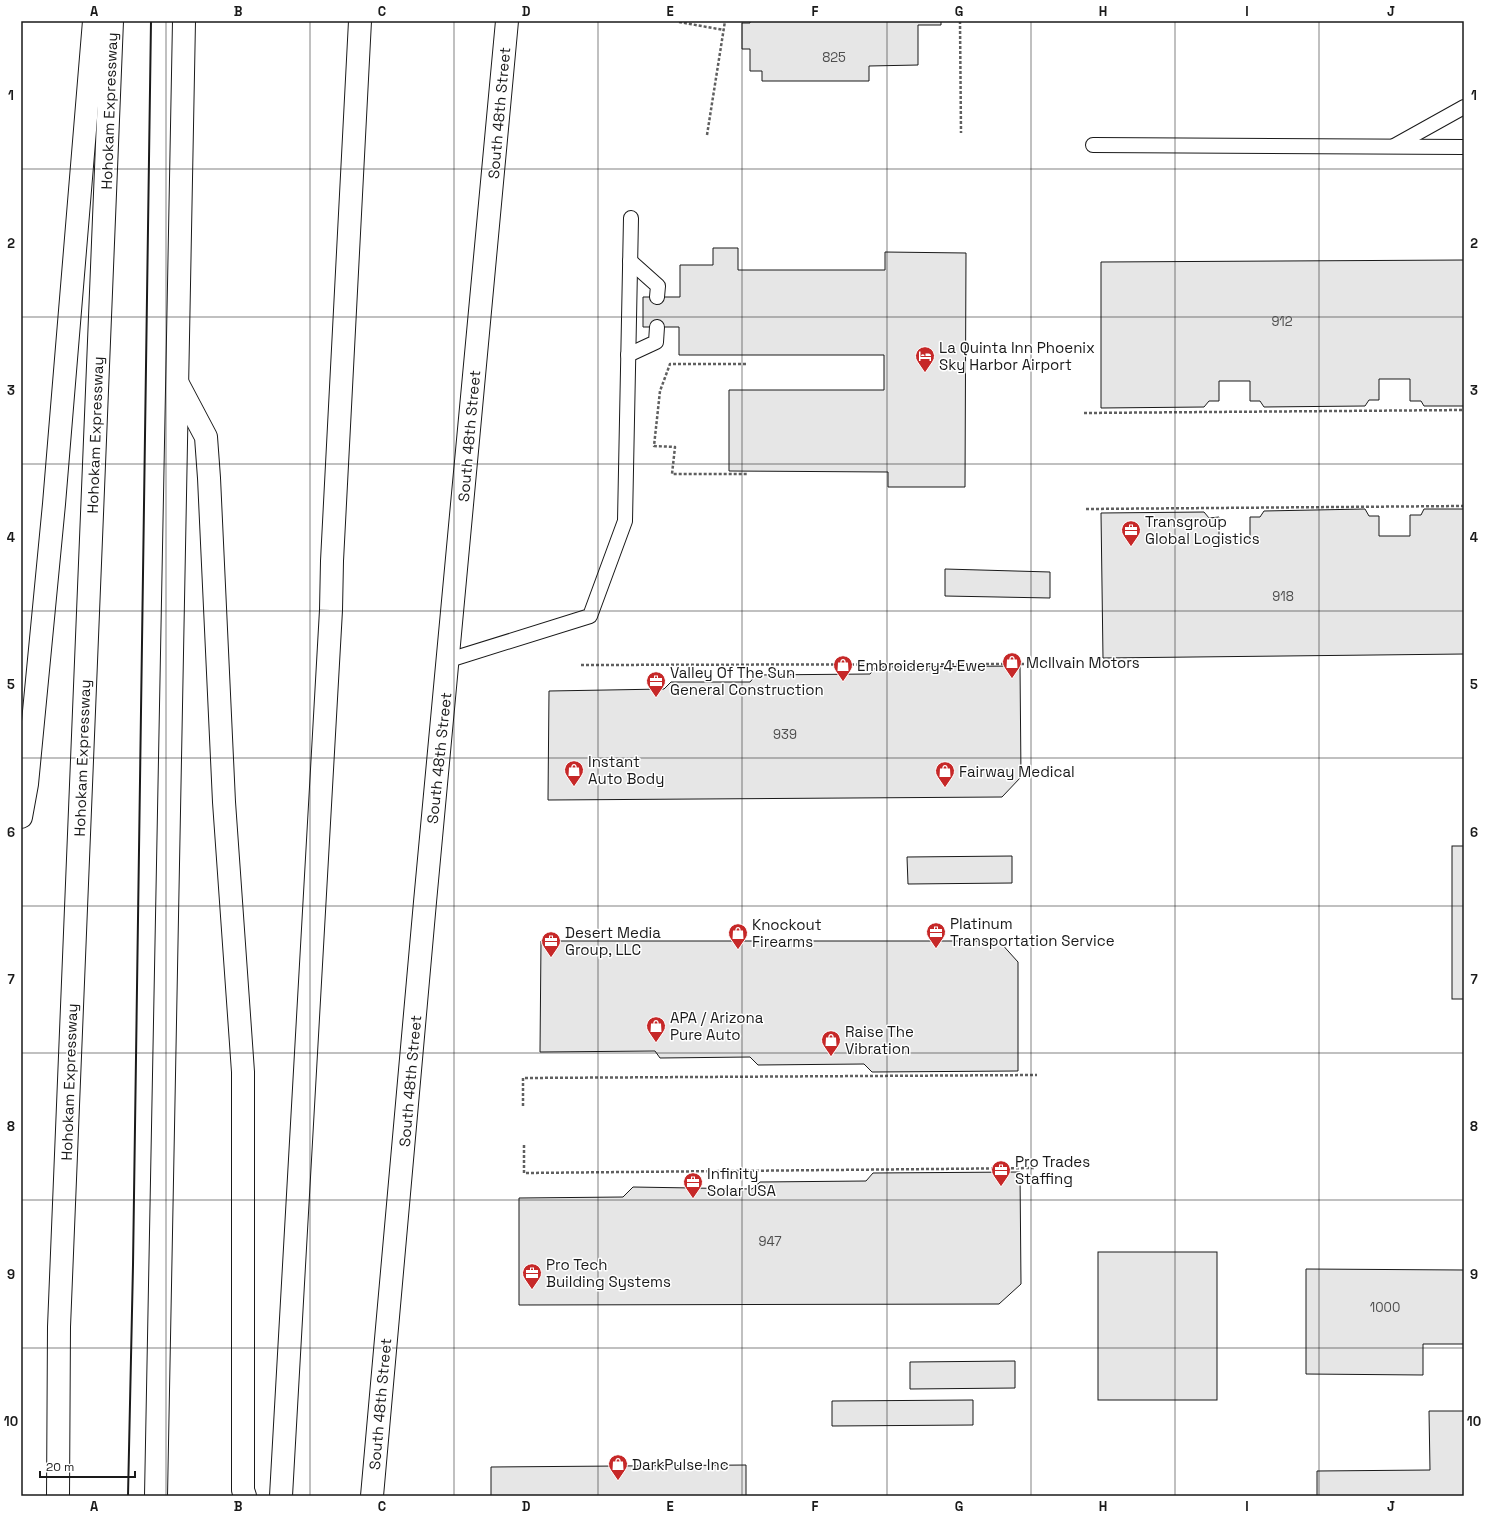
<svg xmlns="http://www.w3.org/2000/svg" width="1485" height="1517" viewBox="0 0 1485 1517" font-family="'Space Grotesk',sans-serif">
<rect width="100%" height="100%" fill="#fff"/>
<g fill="#e6e6e6" stroke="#1a1a1a">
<polygon points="750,21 941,21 941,25 918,25 918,65 869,66 869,81 762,81 762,71 750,71 750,49 742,49 742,23 750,23"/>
<polygon points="713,248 738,248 738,270 885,270 885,252 966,253 965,487 888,487 888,472 729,471 729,390 884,390 884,355 679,355 679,327 643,327 643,297 680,297 680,265 713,265"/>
<polygon points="1464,260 1464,406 1424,406 1421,401 1410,401 1410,379 1379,379 1379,400 1369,400 1365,406 1264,407 1260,401 1250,401 1250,381 1219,381 1219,401 1209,401 1204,407 1101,408 1101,262"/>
<polygon points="1365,509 1369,516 1379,516 1379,536 1410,536 1410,515 1421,515 1424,509 1464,509 1464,654 1103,658 1101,513 1204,512 1209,518 1219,517 1219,538 1250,537 1250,517 1260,517 1264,511"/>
<polygon points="945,569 1050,572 1050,598 945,596"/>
<polygon points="1020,666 1021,777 1002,797 548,800 549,691 664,689 671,682 750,682 756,675 870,674 876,667"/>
<rect x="1452" y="846" width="12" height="153"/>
<polygon points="1012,856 1012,883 908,884 907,857"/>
<polygon points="541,941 999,941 1018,962 1018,1071 872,1072 864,1064 758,1065 750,1057 660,1058 655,1051 540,1052"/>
<polygon points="1020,1172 1021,1284 999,1304 519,1305 519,1198 623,1197 633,1187 752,1189 760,1182 866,1181 873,1173"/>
<rect x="1098" y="1252" width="119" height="148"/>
<polygon points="1306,1269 1464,1270 1464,1344 1423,1344 1423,1375 1306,1374"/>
<polygon points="1015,1361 1015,1388 910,1389 910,1362"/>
<polygon points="973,1400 973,1425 832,1426 832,1401"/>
<polygon points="1429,1411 1464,1411 1464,1496 1317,1496 1317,1471 1430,1470"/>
<polygon points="746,1465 746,1496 491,1496 491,1467"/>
</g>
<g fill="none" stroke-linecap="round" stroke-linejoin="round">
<g stroke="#1a1a1a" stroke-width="16">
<g id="lane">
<polyline points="1093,145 1464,147"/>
<polyline points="1394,146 1464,107"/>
<polyline points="630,261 658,286 657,297"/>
<polyline points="628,355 656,342 657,327"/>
<polyline points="449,660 590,616 625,521 631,218"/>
</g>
</g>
<g stroke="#1a1a1a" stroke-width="24">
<polyline id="street" points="372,1496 425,902 507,21"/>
</g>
<g stroke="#1a1a1a" stroke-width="24">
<g id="highway">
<polyline points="178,384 206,437 209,478 224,802 243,1072 243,1490 245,1496"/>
<polyline points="21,817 27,784 54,504 94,21"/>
<polyline points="58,1496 59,1327 112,21"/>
<polyline points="156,1496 184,21"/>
<polyline points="281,1496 331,610 332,561 360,21"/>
</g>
</g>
<g stroke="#5f5f5f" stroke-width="2.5" stroke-dasharray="3 2" stroke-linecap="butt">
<polyline points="960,21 961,133"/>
<polyline points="679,22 724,30"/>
<polyline points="707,135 725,21"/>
<polyline points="746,364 670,364 660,391 654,446 675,447 672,474 747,474"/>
<polyline points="1084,413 1464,410"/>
<polyline points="1086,509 1464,506"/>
<polyline points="581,665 1035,664"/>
<polyline points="523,1106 523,1078 1037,1075"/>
<polyline points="524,1145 524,1173 1036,1168"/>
</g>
<use href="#lane" stroke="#fff" stroke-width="14"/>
<use href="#street" stroke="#fff" stroke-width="22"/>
<use href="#highway" stroke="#fff" stroke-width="22"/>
<polyline stroke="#1a1a1a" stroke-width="2" points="128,1496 133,1265 151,21"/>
</g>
<path fill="none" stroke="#1a1a1a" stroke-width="1" stroke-opacity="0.55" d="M166,21V1496M310,21V1496M454,21V1496M598,21V1496M742,21V1496M887,21V1496M1031,21V1496M1175,21V1496M1319,21V1496M21,169H1464M21,317H1464M21,464H1464M21,611H1464M21,758H1464M21,906H1464M21,1053H1464M21,1200H1464M21,1348H1464"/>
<defs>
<g id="hotel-pin" transform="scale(1)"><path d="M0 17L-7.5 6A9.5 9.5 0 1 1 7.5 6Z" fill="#c62828" stroke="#fff"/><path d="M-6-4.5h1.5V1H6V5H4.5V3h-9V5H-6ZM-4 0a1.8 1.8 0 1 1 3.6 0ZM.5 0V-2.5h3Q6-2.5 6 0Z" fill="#fff"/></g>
<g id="office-pin" transform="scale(1)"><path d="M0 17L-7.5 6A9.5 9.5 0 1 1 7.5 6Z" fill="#c62828" stroke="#fff"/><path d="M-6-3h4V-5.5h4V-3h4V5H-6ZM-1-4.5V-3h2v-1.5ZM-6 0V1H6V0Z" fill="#fff"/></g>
<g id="shop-pin" transform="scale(1)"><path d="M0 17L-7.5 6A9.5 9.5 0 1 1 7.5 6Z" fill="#c62828" stroke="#fff"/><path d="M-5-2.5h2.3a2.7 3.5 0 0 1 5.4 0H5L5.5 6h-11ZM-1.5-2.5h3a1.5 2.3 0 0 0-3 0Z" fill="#fff"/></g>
</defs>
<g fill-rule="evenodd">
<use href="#hotel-pin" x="925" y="356"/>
<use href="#office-pin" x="1131" y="530"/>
<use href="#shop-pin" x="1012" y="662"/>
<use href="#shop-pin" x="843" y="665"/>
<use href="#office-pin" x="656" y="681"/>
<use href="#shop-pin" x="574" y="770"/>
<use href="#shop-pin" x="945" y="771"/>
<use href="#office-pin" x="936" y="932"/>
<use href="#shop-pin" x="738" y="933"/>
<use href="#office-pin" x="551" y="941"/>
<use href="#shop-pin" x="656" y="1026"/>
<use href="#shop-pin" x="831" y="1040"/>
<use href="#office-pin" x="1001" y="1170"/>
<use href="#office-pin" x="693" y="1182"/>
<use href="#office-pin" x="532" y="1273"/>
<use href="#shop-pin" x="618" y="1464"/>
</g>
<g text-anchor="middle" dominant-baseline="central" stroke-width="3" stroke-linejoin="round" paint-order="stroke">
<g font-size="13" fill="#4d4d4d">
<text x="834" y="57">825</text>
<text x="1282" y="321">912</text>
<text x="1283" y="596">918</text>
<text x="785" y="734">939</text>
<text x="770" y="1241">947</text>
<text x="1385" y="1307">1000</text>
</g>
<g font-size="15" fill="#1a1a1a" stroke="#fff">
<text transform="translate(109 111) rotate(-88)">Hohokam Expressway</text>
<text transform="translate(499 113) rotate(-85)">South 48th Street</text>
<text transform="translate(95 435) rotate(-88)">Hohokam Expressway</text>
<text transform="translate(469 436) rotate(-85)">South 48th Street</text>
<text transform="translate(82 758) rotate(-88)">Hohokam Expressway</text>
<text transform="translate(439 758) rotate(-84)">South 48th Street</text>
<text transform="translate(410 1081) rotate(-85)">South 48th Street</text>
<text transform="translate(69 1082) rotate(-88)">Hohokam Expressway</text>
<text transform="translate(380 1404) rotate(-85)">South 48th Street</text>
</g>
<g font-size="15" fill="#1a1a1a" stroke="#fff" text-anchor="start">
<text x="939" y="347">La Quinta Inn Phoenix<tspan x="939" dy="17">Sky Harbor Airport</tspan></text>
<text x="1145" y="521">Transgroup<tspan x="1145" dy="17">Global Logistics</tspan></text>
<text x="1026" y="662">McIlvain Motors</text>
<text x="857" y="665">Embroidery 4 Ewe</text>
<text x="670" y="672">Valley Of The Sun<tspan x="670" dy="17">General Construction</tspan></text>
<text x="588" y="761">Instant<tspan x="588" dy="17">Auto Body</tspan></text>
<text x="959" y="771">Fairway Medical</text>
<text x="950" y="923">Platinum<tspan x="950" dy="17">Transportation Service</tspan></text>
<text x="752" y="924">Knockout<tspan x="752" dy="17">Firearms</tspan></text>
<text x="565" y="932">Desert Media<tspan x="565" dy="17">Group, LLC</tspan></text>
<text x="670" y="1017">APA / Arizona<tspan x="670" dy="17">Pure Auto</tspan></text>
<text x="845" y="1031">Raise The<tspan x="845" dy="17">Vibration</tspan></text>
<text x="1015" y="1161">Pro Trades<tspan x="1015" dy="17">Staffing</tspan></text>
<text x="707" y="1173">Infinity<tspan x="707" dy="17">Solar USA</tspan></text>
<text x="546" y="1264">Pro Tech<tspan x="546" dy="17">Building Systems</tspan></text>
<text x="632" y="1464">DarkPulse Inc</text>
</g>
</g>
<rect width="1485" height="1517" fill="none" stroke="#ffffff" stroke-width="44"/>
<path d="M40 1471v6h95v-6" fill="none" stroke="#1a1a1a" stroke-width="2"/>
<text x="46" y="1471" font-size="12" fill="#1a1a1a" stroke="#ffffff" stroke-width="3" paint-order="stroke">20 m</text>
<rect x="22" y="22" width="1441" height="1473" fill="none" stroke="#1a1a1a" stroke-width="1.5"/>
<g font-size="13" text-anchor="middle" font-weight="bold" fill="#1a1a1a">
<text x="94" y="16">A</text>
<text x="238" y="16">B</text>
<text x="382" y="16">C</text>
<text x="526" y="16">D</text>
<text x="670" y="16">E</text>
<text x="815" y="16">F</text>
<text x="959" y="16">G</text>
<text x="1103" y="16">H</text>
<text x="1247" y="16">I</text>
<text x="1391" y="16">J</text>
<text x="11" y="100">1</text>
<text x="1474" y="100">1</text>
<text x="11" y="248">2</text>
<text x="1474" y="248">2</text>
<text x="11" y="395">3</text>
<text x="1474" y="395">3</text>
<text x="11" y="542">4</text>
<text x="1474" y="542">4</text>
<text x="11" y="689">5</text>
<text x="1474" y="689">5</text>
<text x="11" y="837">6</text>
<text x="1474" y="837">6</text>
<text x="11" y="984">7</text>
<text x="1474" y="984">7</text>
<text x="11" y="1131">8</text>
<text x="1474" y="1131">8</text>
<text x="11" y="1279">9</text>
<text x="1474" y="1279">9</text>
<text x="11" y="1426">10</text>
<text x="1474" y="1426">10</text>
<text x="94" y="1511">A</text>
<text x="238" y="1511">B</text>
<text x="382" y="1511">C</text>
<text x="526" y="1511">D</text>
<text x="670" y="1511">E</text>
<text x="815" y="1511">F</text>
<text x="959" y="1511">G</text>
<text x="1103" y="1511">H</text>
<text x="1247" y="1511">I</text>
<text x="1391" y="1511">J</text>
</g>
</svg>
